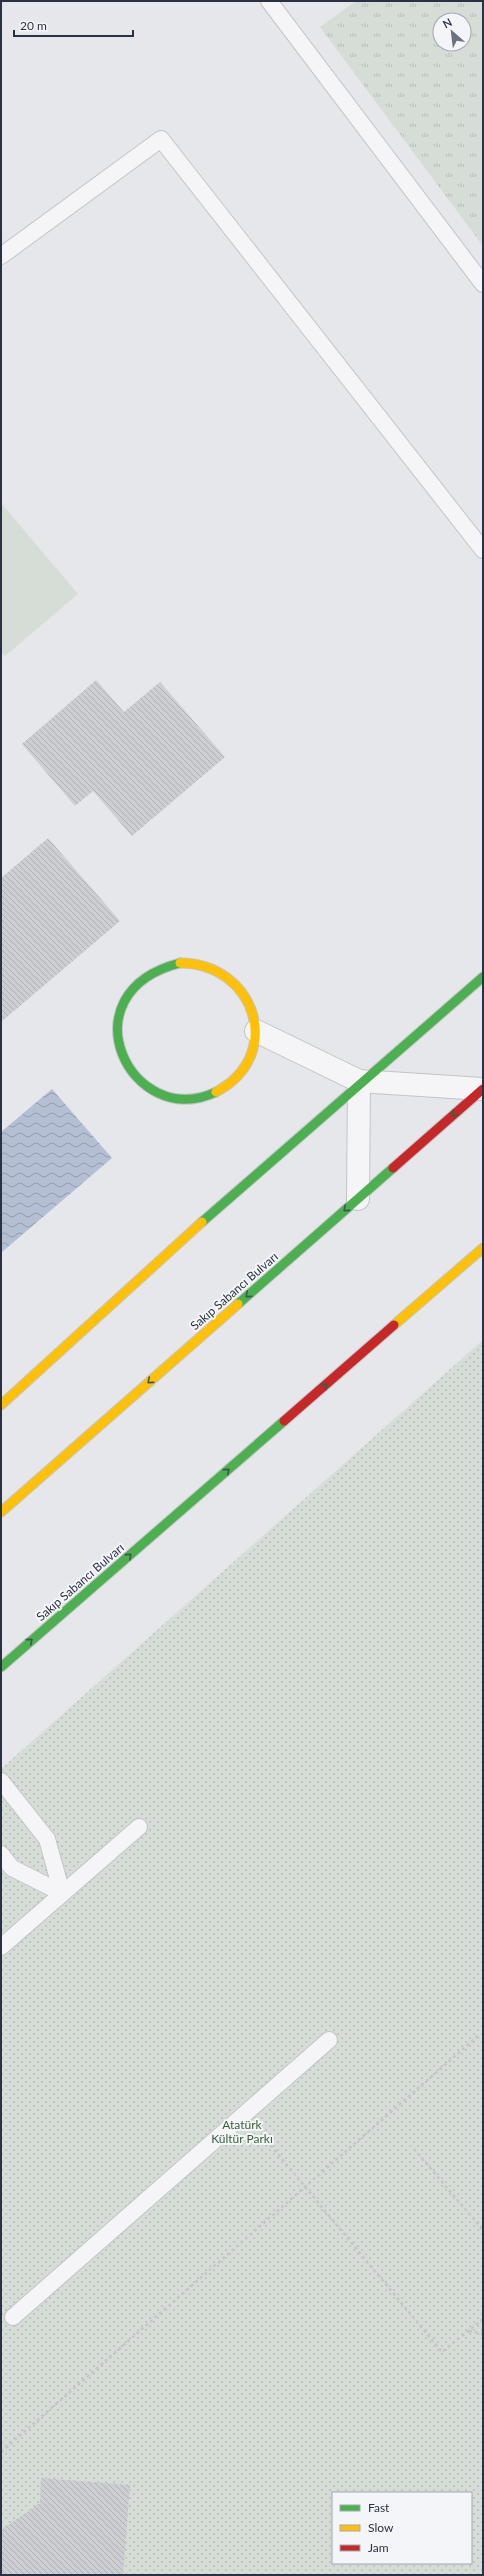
<svg xmlns="http://www.w3.org/2000/svg" width="484" height="2576" viewBox="0 0 484 2576" font-family="Lato,sans-serif">
<defs>
<pattern id="grass-tufts" width="24" height="20" patternUnits="userSpaceOnUse"><rect width="24" height="20" fill="#d5ddd6"/><path d="M3 7l-1-3M5 7V3M7 7l1-3M15 17l-1-3M17 17v-4M19 17l1-3" fill="none" stroke="#b7beb9"/></pattern>
<pattern id="park-dots" width="8" height="8" patternUnits="userSpaceOnUse"><rect width="8" height="8" fill="#d5ddd6"/><path d="M2 2h.1M6 6h.1" fill="none" stroke="#b7beb9" stroke-width="1.8" stroke-linecap="round"/></pattern>
<pattern id="water-waves" width="16" height="10" patternUnits="userSpaceOnUse"><rect width="16" height="10" fill="#b4bfd4"/><path d="M0 5q4-4 8 0t8 0" fill="none" stroke="#939cae"/></pattern>
<pattern id="building-back-hatch" width="6" height="6" patternUnits="userSpaceOnUse"><rect width="6" height="6" fill="#cdced2"/><path d="M-1 5l2 2M0 0l6 6M5-1l2 2" fill="none" stroke="#b0b1b6"/></pattern>
</defs>
<rect width="100%" height="100%" fill="#e6e7ea"/>
<path fill="url(#grass-tufts)" fill-rule="evenodd" d="M356,1H483V246L320,27ZM440,20H464V44H440Z"/>
<path fill="url(#park-dots)" fill-rule="evenodd" d="M483,1340V2575H1V1769ZM333,2493H471V2563H333Z"/>
<polygon fill="#d5ddd6" points="1,503 78,594 5,656 1,652"/>
<polygon fill="url(#water-waves)" points="52,1089 112,1158 2,1252 1,1132"/>
<g fill="url(#building-back-hatch)">
<polygon points="96,680 124,712 160,682 225,757 132,836 93,791 75,806 22,744"/>
<polygon points="48,838 120,921 1,1022 1,878"/>
<polygon points="41,2478 130,2485 123,2575 1,2575 1,2530 40,2503"/>
</g>
<g fill="none" stroke-linecap="round" stroke-linejoin="round">
<g stroke="#c3c4c8" stroke-width="18">
<g id="lane">
<polyline points="269,1 483,284"/>
<polyline points="1,256 161,139 483,550"/>
<polyline points="1,1781 47,1839 62,1893"/>
<polyline points="1,1854 12,1868 62,1893"/>
<polyline points="1,1947 139,1827"/>
<polyline points="13,2317 329,2040"/>
</g>
</g>
<g stroke="#c3c4c8" stroke-width="24">
<g id="street">
<polyline points="256,1031 359,1081 482,1089"/>
<polyline points="358,1199 359,1081"/>
</g>
</g>
<g stroke="#c3c4c8" stroke-width="11">
<g id="fast">
<path d="M180,963C63,993 131,1132 216,1092"/>
<polyline points="202,1222 483,977"/>
<polyline points="238,1304 393,1168"/>
<polyline points="1,1667 284,1421"/>
</g>
</g>
<g stroke="#c3c4c8" stroke-width="11">
<g id="slow">
<path d="M180,963C255,963 286,1055 216,1092"/>
<polyline points="394,1325 483,1248"/>
<polyline points="1,1405 202,1222"/>
<polyline points="1,1512 238,1304"/>
</g>
</g>
<g stroke="#c3c4c8" stroke-width="11">
<g id="jam">
<polyline points="393,1168 483,1089"/>
<polyline points="284,1421 394,1325"/>
</g>
</g>
<g stroke="#c5c5ca" stroke-width="2.5" stroke-dasharray="3 3" stroke-linecap="butt">
<polyline points="263,2136 442,2352 483,2319"/>
<polyline points="414,2149 483,2230"/>
<polyline points="469,2331 483,2334"/>
<polyline points="1,2452 478,2036"/>
</g>
<use href="#lane" stroke="#f5f5f7" stroke-width="16"/>
<use href="#street" stroke="#f5f5f7" stroke-width="22"/>
<use href="#fast" stroke="#4caf50" stroke-width="9"/>
<use href="#slow" stroke="#ffc107" stroke-width="9"/>
<use href="#jam" stroke="#c62828" stroke-width="9"/>
</g>
<defs><path id="oneway-chevron" d="M-2-3.5L2.5 0L-2 3.5" fill="none" stroke-width="1.6" stroke-linecap="round" stroke-linejoin="round"/></defs>
<g stroke="#375d48">
<use href="#oneway-chevron" transform="translate(454 1114) rotate(139)"/>
<use href="#oneway-chevron" transform="translate(346 1209) rotate(139)"/>
<use href="#oneway-chevron" transform="translate(248 1295) rotate(139)"/>
<use href="#oneway-chevron" transform="translate(150 1381) rotate(139)"/>
<use href="#oneway-chevron" transform="translate(325 1386) rotate(-41)"/>
<use href="#oneway-chevron" transform="translate(227 1471) rotate(-41)"/>
<use href="#oneway-chevron" transform="translate(129 1556) rotate(-41)"/>
<use href="#oneway-chevron" transform="translate(30 1641) rotate(-41)"/>
</g>
<g text-anchor="middle" dominant-baseline="central" stroke-width="4" stroke-linejoin="round" paint-order="stroke">
<g font-size="12" fill="#2b3144" stroke="#f4f5f9">
<text transform="translate(234 1291) rotate(-41)">Sakıp Sabancı Bulvarı</text>
<text transform="translate(80 1582) rotate(-41)">Sakıp Sabancı Bulvarı</text>
</g>
<g font-size="12" fill="#3a6039" stroke="#f4f5f9">
<text x="242" y="2124">Atatürk<tspan x="242" dy="14">Kültür Parkı</tspan></text>
</g>
</g>
<rect width="484" height="2576" fill="none" stroke="#2b3144" stroke-width="4"/>
<rect x="332" y="2492" width="140" height="72" fill="#f4f5f9" stroke="#a4a7b1"/>
<rect x="340" y="2505" width="20" height="6" fill="#4caf50" stroke="#a4a7b1"/>
<text x="368" y="2512" font-size="12" fill="#2b3144">Fast</text>
<rect x="340" y="2525" width="20" height="6" fill="#ffc107" stroke="#a4a7b1"/>
<text x="368" y="2532" font-size="12" fill="#2b3144">Slow</text>
<rect x="340" y="2545" width="20" height="6" fill="#c62828" stroke="#a4a7b1"/>
<text x="368" y="2552" font-size="12" fill="#2b3144">Jam</text>
<g transform="translate(452 32) rotate(332)"><circle r="19" fill="#f4f5f9" stroke="#a4a7b1"/>
<path d="M0-3L7 15L0 10L-7 15Z" fill="#6c717e"/>
<text y="-6" font-size="11" font-weight="bold" text-anchor="middle" fill="#2b3144">N</text>
</g>
<path d="M14 30v6h119v-6" fill="none" stroke="#2b3144" stroke-width="2"/>
<text x="20" y="30" font-size="12" fill="#2b3144" stroke="#f4f5f9" stroke-width="3" paint-order="stroke">20 m</text>
</svg>
